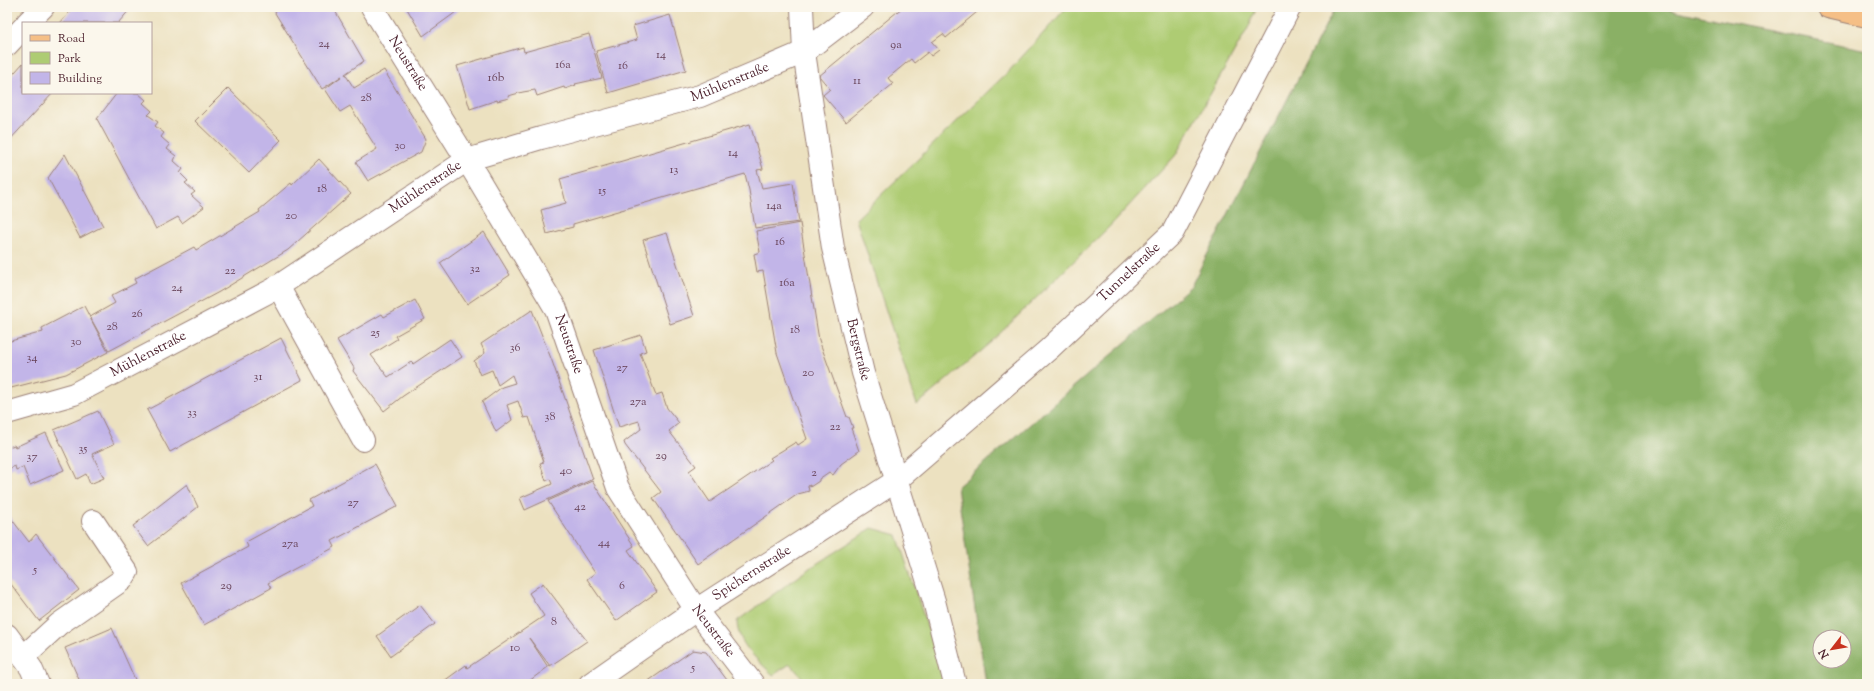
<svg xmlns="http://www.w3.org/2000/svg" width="1874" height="691" viewBox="0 0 1874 691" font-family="'Sorts Mill Goudy',serif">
<rect width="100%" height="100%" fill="#fbf7ec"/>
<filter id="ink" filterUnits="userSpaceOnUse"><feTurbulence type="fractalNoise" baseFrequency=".025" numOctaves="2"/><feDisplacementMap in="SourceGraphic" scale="8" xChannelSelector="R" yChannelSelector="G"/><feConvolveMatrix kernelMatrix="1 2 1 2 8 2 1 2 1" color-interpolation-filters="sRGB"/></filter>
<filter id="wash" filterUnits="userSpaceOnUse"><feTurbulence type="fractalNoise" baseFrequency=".012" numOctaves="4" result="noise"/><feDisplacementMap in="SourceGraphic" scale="16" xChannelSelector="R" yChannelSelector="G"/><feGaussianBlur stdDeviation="0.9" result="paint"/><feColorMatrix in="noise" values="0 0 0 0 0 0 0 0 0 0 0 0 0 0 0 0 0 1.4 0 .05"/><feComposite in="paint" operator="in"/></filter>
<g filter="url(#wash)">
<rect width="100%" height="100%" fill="#ece1c0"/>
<g fill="#aecc73" stroke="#7c764f">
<polygon points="1067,7 1257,7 1248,28 1175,156 1109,227 991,342 917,405 856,219 1009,71"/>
<path d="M872,528L897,535L946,684H808L790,664L773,675C758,660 737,644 737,621L804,572Z"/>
</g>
<path fill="#8ab065" stroke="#6a6848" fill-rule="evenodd" d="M1335,7H1657L1867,50V684H986L957,487L1191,286ZM1820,637H1844V661H1820Z"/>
<g id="blocks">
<g fill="#c2b5e8">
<polygon points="74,7 132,7 118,23 60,23"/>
<polygon points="275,7 331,7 332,9 334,9 364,61 345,74 354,88 384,70 426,139 421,152 368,181 356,162 377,149 350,106 340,112 325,89 342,76 322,89 275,13 277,9"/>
<polygon points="406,7 463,7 423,36"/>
<polygon points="903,7 983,7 946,38 943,34 932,42 939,50 931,56 928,52 914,63 911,59 888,78 893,84 846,122 823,95 830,89 819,76"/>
<polygon points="670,15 686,70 608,93 596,51 637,40 633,26"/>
<polygon points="589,34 602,78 575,84 576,85 565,89 564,87 537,96 535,90 523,92 508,96 509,98 497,101 497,100 470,109 457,66 523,47 524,52"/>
<polygon points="23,63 23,93 53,93 7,143 7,81"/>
<polygon points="228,88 281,140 249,173 195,121"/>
<polygon points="117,93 138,93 146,100 143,103 152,111 148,115 158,122 155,126 164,133 161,137 170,145 167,149 176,156 174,161 183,169 180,173 188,181 185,183 195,192 191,195 204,207 182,223 178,217 156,229 97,119"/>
<polygon points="750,124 763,169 757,170 762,188 793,183 799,222 755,228 749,190 745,174 573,224 573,227 547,234 541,210 566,203 560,179"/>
<polygon points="65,154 103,226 80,238 48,178"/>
<polygon points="319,159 351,194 288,250 219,292 109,351 90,317 115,303 111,296 136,283 134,279 194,247 196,250 260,212 259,210 291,183 292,185"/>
<polygon points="800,223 819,340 847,417 849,417 853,428 851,428 859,451 841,464 833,475 829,472 819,479 819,481 810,487 810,485 808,486 809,491 798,494 698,564 653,498 661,492 625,445 624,442 641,429 639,421 619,427 594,350 641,335 646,351 640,353 656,395 662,393 667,408 679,423 669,431 696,466 689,471 710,502 772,460 770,458 796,442 798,445 807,439 777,353 763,271 757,272 754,254 760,252 756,231"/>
<polygon points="484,232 510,275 467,304 440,263"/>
<polygon points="667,233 694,316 670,324 643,240"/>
<polygon points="415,300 425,319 395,336 397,339 371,355 388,377 411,362 413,364 450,339 462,357 403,396 384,411 353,371 354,368 337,340 382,314 384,317"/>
<polygon points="84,306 108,352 66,374 7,389 7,342 43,332 42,328"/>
<polygon points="532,310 552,361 593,479 525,510 520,498 552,484 550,479 546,481 540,463 544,462 529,417 524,418 518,401 507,405 512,420 496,432 482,402 502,387 515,383 512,375 498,385 492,370 480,375 474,361 485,353 481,344"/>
<polygon points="281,338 302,380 170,452 147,410"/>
<polygon points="98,411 114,444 92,454 104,478 90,484 86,474 77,479 54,430"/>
<polygon points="46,433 64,470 30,485 23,467 16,470 15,466 7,470 7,448 14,445 15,447"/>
<polygon points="375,464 398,506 332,541 335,547 268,583 271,588 204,625 181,583 248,547 246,542 312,506 309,500"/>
<polygon points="592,481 634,546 628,550 657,592 616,621 587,579 595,573 548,501"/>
<polygon points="187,484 198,507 148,546 133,526"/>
<polygon points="7,513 29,542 36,534 79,590 39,621 7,579"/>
<polygon points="543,583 587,641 550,666 529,638 548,667 525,684 440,684 466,665 467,668 544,616 529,593"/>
<polygon points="420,605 435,624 391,656 377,636"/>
<polygon points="112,628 137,684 81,684 65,648"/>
<polygon points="693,650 706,652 730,684 644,684"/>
</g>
</g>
</g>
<g filter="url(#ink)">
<use href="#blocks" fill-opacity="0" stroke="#9b8076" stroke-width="1"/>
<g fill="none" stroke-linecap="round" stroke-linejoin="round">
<g stroke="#9b8076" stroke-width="24">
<g id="minor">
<path id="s1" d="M372,7L467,160L556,309L618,488L696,610L753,684"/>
<path id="s2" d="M802,7L804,52L833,248L863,373L934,601L955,684"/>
<polyline points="27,23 43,7"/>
<polyline points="7,45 23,28"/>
<polyline points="278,286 363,440"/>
<path id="s3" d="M7,413L74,394L274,289L467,160L541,138L700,96L804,52L863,7"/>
<polyline points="7,635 31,668 38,684"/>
<polyline points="23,657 59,624 122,580 127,572 93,521"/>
<path id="s4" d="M590,684L696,610L896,481L1049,349L1173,232L1290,7"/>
</g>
</g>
<g stroke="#9b8076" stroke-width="24">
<polyline id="major" points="1828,7 1867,16"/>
</g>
<use href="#minor" stroke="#fff" stroke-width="22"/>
<use href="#major" stroke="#f5bf86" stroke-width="22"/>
</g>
</g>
<g text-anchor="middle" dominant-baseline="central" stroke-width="3" stroke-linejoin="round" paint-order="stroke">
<g font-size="12" fill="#68445a">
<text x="324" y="44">24</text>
<text x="896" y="45">9a</text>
<text x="661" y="55">14</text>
<text x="563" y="65">16a</text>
<text x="623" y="66">16</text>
<text x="496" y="78">16b</text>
<text x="857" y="81">11</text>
<text x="366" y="98">28</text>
<text x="400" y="146">30</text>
<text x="733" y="153">14</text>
<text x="674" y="170">13</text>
<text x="322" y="189">18</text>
<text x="602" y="191">15</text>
<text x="774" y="206">14a</text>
<text x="291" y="216">20</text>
<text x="780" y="242">16</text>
<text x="475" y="269">32</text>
<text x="230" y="271">22</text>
<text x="787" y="283">16a</text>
<text x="177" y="288">24</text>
<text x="137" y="314">26</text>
<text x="112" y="327">28</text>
<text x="795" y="330">18</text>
<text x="375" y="333">25</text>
<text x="76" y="342">30</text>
<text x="515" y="348">36</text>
<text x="32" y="358">34</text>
<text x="622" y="368">27</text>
<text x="808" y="373">20</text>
<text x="258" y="377">31</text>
<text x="638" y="402">27a</text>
<text x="192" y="413">33</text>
<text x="550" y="417">38</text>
<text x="835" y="427">22</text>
<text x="83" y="449">35</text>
<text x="661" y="456">29</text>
<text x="32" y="457">37</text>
<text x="566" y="471">40</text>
<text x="814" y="473">2</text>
<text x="353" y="503">27</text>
<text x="580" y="507">42</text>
<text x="604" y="543">44</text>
<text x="290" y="544">27a</text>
<text x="35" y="570">5</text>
<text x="226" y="586">29</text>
<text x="622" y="586">6</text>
<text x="554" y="622">8</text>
<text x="515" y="648">10</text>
<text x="693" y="668">5</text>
</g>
<g font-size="14" fill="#4a1f2b" stroke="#fbf7ec">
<text stroke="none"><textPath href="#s1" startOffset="67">Neustraße</textPath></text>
<text stroke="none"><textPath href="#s3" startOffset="802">Mühlenstraße</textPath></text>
<text stroke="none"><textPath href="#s3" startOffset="478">Mühlenstraße</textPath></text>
<text stroke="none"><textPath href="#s4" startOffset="680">Tunnelstraße</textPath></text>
<text stroke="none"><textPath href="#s1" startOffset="391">Neustraße</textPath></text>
<text stroke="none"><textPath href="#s2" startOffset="348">Bergstraße</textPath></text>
<text stroke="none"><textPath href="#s3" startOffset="154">Mühlenstraße</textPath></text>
<text stroke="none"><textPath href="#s4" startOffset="196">Spichernstraße</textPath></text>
<text stroke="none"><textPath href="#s1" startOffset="715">Neustraße</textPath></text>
</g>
</g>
<rect width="1874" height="691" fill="none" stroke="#fbf7ec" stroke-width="24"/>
<rect x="22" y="22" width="130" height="72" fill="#fbf7ec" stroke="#b4a19f"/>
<rect x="30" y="35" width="20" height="6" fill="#f5bf86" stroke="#b4a19f"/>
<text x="58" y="42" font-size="12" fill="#4a1f2b">Road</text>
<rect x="30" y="52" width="20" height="12" fill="#aecc73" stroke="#b4a19f"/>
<text x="58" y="62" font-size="12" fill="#4a1f2b">Park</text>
<rect x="30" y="72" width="20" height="12" fill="#c2b5e8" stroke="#b4a19f"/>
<text x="58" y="82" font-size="12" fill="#4a1f2b">Building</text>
<g transform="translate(1832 649) rotate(239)"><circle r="19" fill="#fbf7ec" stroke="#b4a19f"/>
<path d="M0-3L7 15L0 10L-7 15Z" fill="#c8321e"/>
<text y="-6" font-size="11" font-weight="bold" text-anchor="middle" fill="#4a1f2b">N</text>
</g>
</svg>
